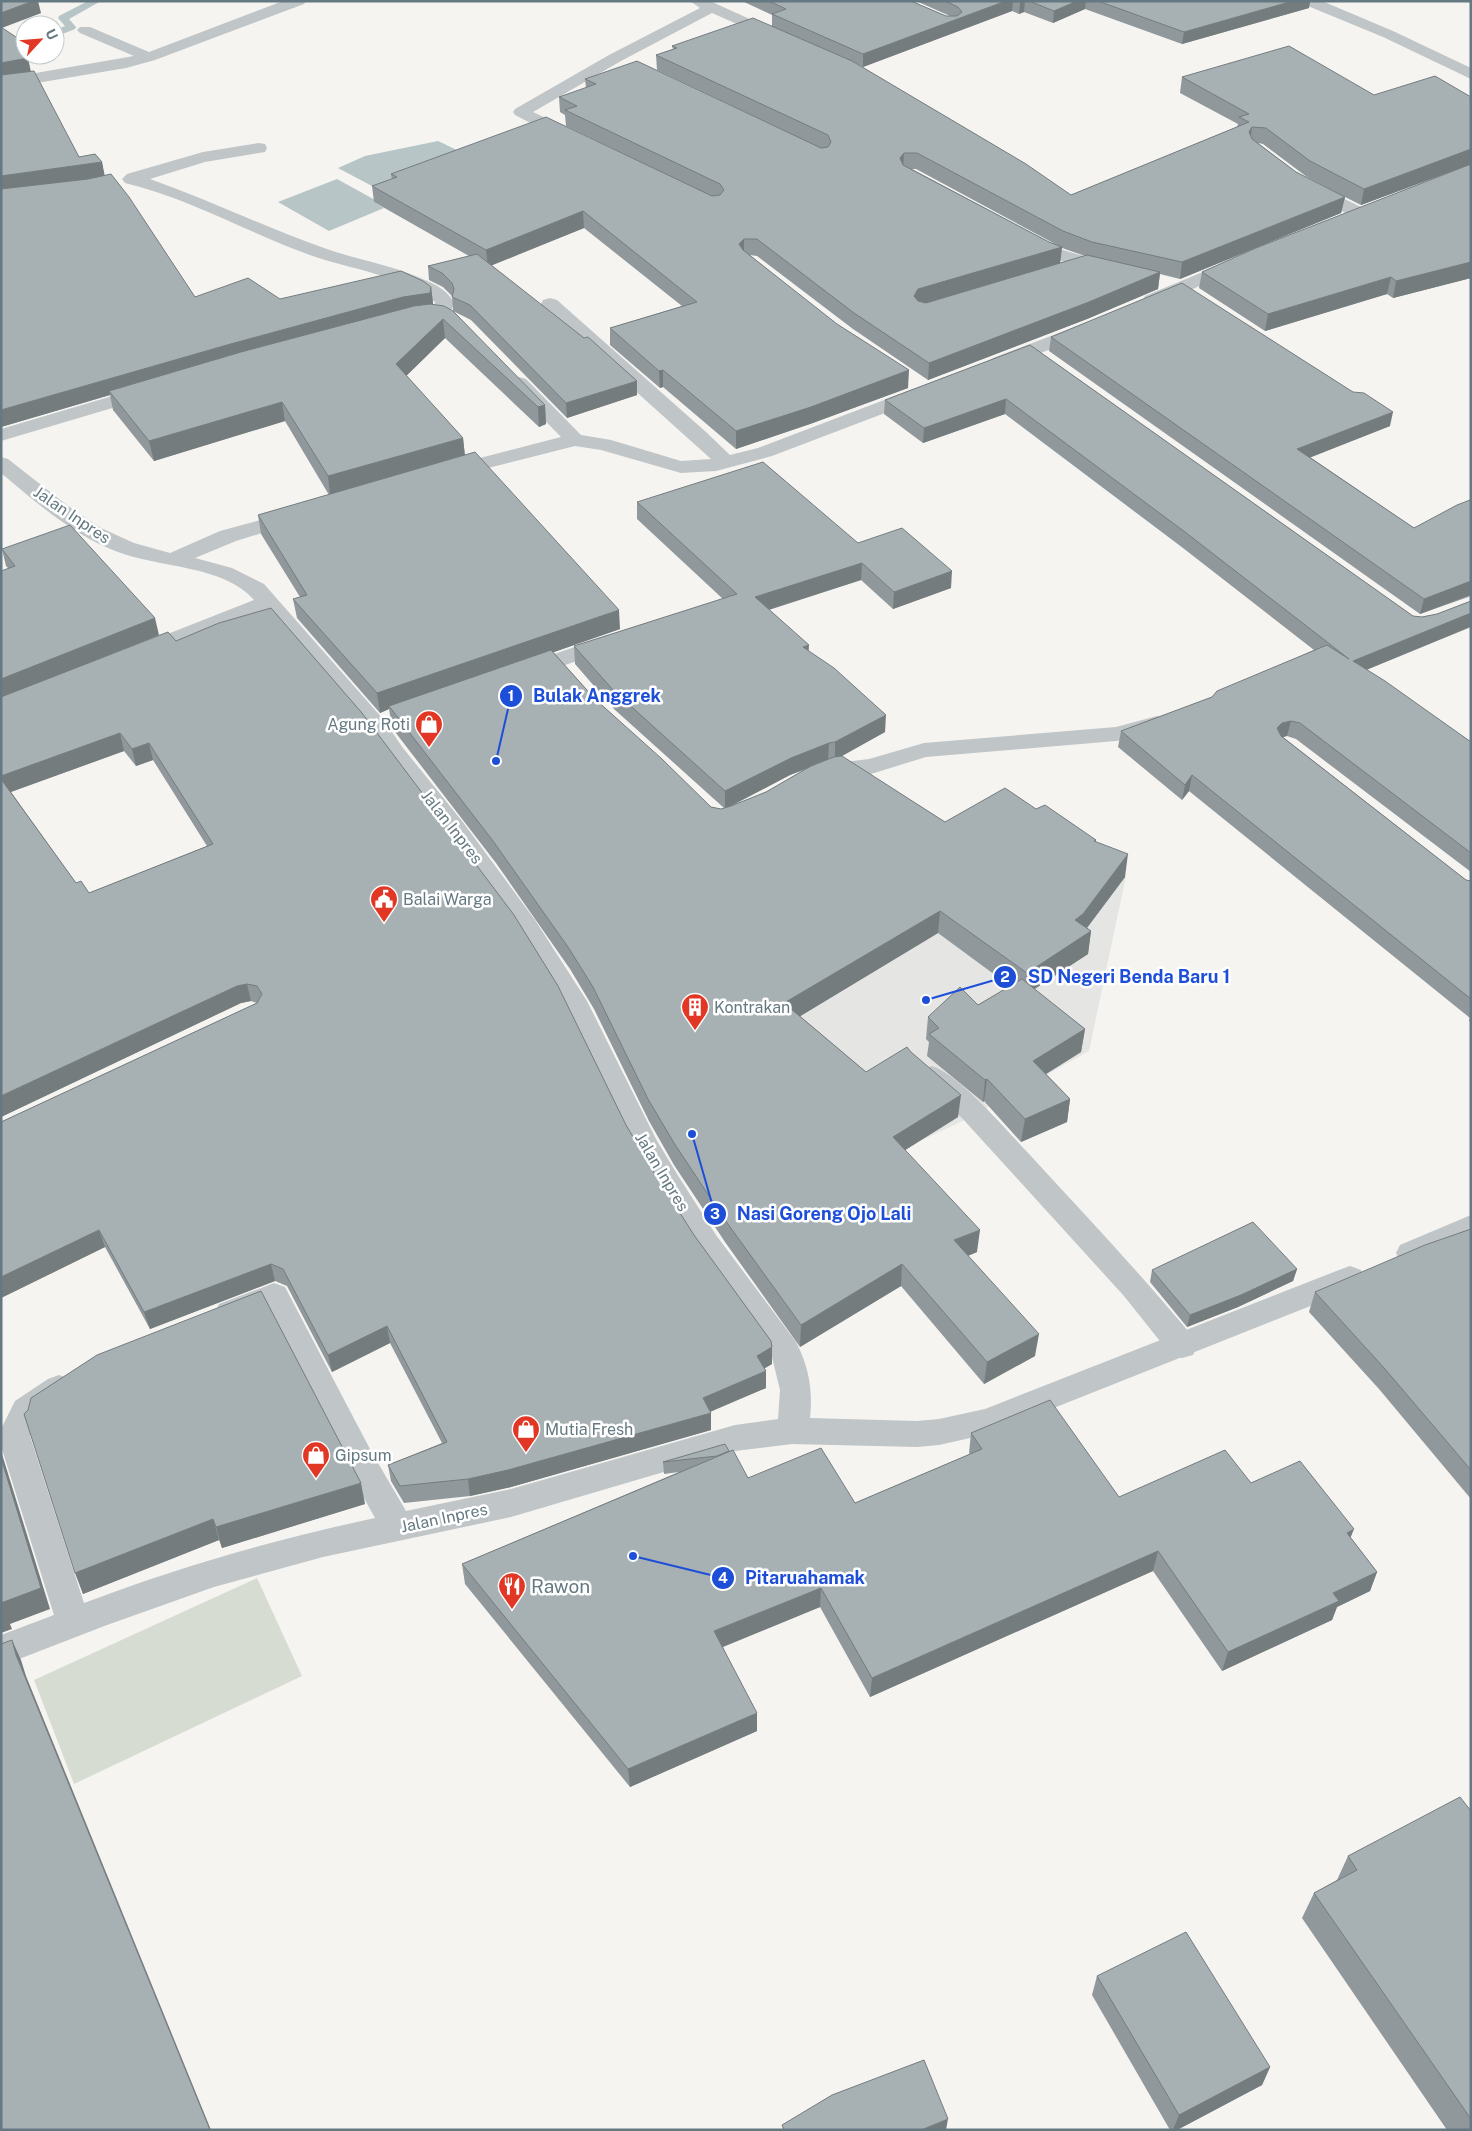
<svg xmlns="http://www.w3.org/2000/svg" width="1472" height="2131" viewBox="0 0 1472 2131" font-family="'Public Sans',sans-serif">
<rect width="100%" height="100%" fill="#f5f4f1"/>
<polygon fill="#e5e6e4" points="1004,807 1126,876 1089,1051 967,1119 920,1141 721,973"/>
<polygon fill="#d7dcd2" points="257,1578 302,1676 74,1784 34,1680"/>
<g fill="#b7c5c7">
<polygon points="438,141 476,159 389,195 338,168 365,156"/>
<polygon points="337,179 377,201 374,202 384,208 329,231 278,202"/>
</g>
<g fill="none" stroke-linecap="round" stroke-linejoin="round">
<g fill="#b7c5c7" fill-rule="evenodd">
<polygon points="88,1 101,1 69,19 76,27 75,29 55,37 55,30 65,26 58,18 59,16"/>
<polygon points="25,44 25,51 1,60 1,53"/>
</g>
<g fill="#c0c5c7" fill-rule="evenodd">
<path d="M259,143L265,144L267,148L265,152L205,162L150,179C209,200 265,227 324,248C357,260 393,265 425,280C437,285 448,291 454,303L448,319L441,321L434,319L432,315L435,302C399,274 352,270 310,255C248,233 189,198 125,183L122,179L127,174L203,152Z"/>
<path d="M932,1066C960,1075 1008,1132 1030,1155C1085,1215 1141,1274 1193,1337L1197,1346L1193,1355L1182,1358L1171,1355L1124,1296L962,1118L922,1083L918,1076L922,1069Z"/>
</g>
<g fill="#c0c5c7" fill-rule="evenodd">
<polygon points="283,1 306,1 304,4 155,60 126,68 1,89 1,79 134,56 80,33 77,30 80,27 90,27 149,52"/>
<polygon points="690,1 710,1 783,34 786,37 783,40 773,40 712,13 621,61 533,112 577,133 579,137 577,141 565,141 515,115 513,112 515,109 609,55 700,8"/>
<polygon points="1301,1 1322,1 1393,31 1471,68 1471,79 1383,37 1303,4"/>
<polygon points="1310,182 1365,209 1368,213 1365,217 1359,218 1353,217 1304,191 1301,187 1304,183"/>
<polygon points="1028,236 1060,249 1113,265 1116,269 1113,273 1107,274 1048,257 1022,245 1019,241 1022,237"/>
<polygon points="1234,259 1240,260 1243,264 1240,268 1159,304 1152,306 1145,304 1143,300 1145,296"/>
<polygon points="550,298 557,300 706,432 730,455 758,448 913,389 920,387 927,389 930,393 927,397 772,456 716,471 681,473 601,450 575,446 448,478 441,476 438,472 441,468 561,437 512,387 509,383 512,379 519,377 526,379 581,435 611,440 681,461 711,459 543,308 541,304 543,300"/>
<polygon points="1085,323 1092,325 1094,329 1092,333 1007,366 1000,368 993,366 990,362 993,358"/>
<polygon points="146,386 153,388 156,392 153,396 1,441 1,429"/>
<path d="M1,457L8,459L68,506L101,528L134,543L170,553L220,531L297,510L304,512L307,516L304,520L236,541L195,558L232,568L264,584L383,719L403,748L462,821L535,920L587,1001L656,1139L677,1174L716,1235L796,1342C809,1367 813,1391 810,1418L917,1421L939,1419L985,1409L1339,1270L1350,1266L1361,1270L1365,1278L1361,1286L988,1434L939,1445L917,1447L792,1444L735,1451L511,1517L323,1557L214,1587L107,1625L1,1666V1635L54,1615L1,1446V1429L15,1401L48,1379L59,1375L70,1379L75,1388L70,1397L38,1419L30,1436L84,1603C179,1567 276,1539 375,1518L349,1471L267,1311L230,1325L219,1322L215,1313L219,1304L274,1283L285,1287L371,1451L406,1511L511,1489L735,1425L778,1419L780,1390L772,1357L696,1251L657,1190L629,1142L561,1003L517,932L444,833L386,758L366,729L264,611L148,658L140,660L132,658L129,653L132,648L254,600C224,565 159,568 118,552C74,536 37,503 1,473Z"/>
<polygon points="609,635 617,637 620,642 617,647 525,679 517,677 514,672 517,667"/>
<polygon points="1157,716 1165,718 1169,723 1165,728 1150,734 1116,741 926,757 871,774 833,777 822,781 814,778 810,773 814,768 821,765 869,759 924,743 1116,727"/>
<polygon points="1471,1215 1471,1239 1411,1265 1400,1261 1396,1253 1400,1245"/>
</g>
</g>
<g fill="#90989b" fill-rule="evenodd">
<path d="M1,1L41,13L2,28L28,58L30,71L79,157L102,162L104,175L195,297L280,299L431,287L433,304L545,405L546,424L539,427L445,338L406,376L463,438L465,455L620,629L553,652L595,699L711,807L721,809L724,808L614,709L575,664L574,646L723,599L637,519V502L858,543L951,588L893,609L861,580L769,610L885,732L841,756L945,822L1036,809L1096,840V842L1125,877L1087,928L1091,931L1088,954L1034,989L1085,1029L1081,1052L1046,1074L1070,1099L1067,1122L1021,1142L984,1101L983,1102L927,1056L929,1042L926,1039L928,1017L978,1005L1010,986L938,933L800,1016L866,1072L911,1052L958,1117L905,1150L977,1252L968,1256L1035,1356L984,1384L901,1286L800,1347L725,1242L674,1165L649,1121L594,1009L570,969L496,863L392,728L389,709L380,713L297,618L293,599L300,597L261,534L258,515L329,495L285,421L154,461L113,410L110,395L1,427ZM806,769L766,792L729,807L790,775Z"/>
<path d="M742,1H911L946,16H950L916,1H1310L1309,8L1182,44L1085,9L1053,23L1024,12L1019,14L1012,11L863,67L854,62L1071,195L1237,127L1238,124L1180,93L1182,77L1374,95L1471,97V278L1393,298L1387,294L1265,331L1199,288L1202,272L1453,171L1361,205L1345,197L1341,213L1180,279L1160,274L1158,289L1087,319L928,380L853,329L757,256L750,255L908,388L810,424L736,449L663,387L660,388L610,345V328L682,306L584,228L491,265L637,381V395L567,418L471,320L453,311L452,296L443,287L429,280L428,266L469,256L374,202L372,186L392,179L391,174L686,184L566,126L565,115L560,112L559,97L586,88L585,79L783,130L657,70L656,55L673,49L672,46L772,26V15ZM1258,143L1263,144L1307,177L1343,196L1296,172ZM912,169H916L1057,245L1049,242ZM1062,248L1085,256L1060,263Z"/>
<polygon points="1051,337 1390,426 1310,457 1414,528 1471,501 1471,596 1420,614 1049,351"/>
<polygon points="1030,345 1413,616 1422,617 1437,614 1471,601 1471,627 1366,670 1471,742 1471,872 1296,739 1287,736 1283,737 1466,880 1471,881 1471,1023 1469,1021 1470,1018 1189,791 1182,800 1118,747 1121,731 1212,697 1314,650 1183,548 1005,414 923,443 884,414 885,400"/>
<path d="M2,549L159,635L109,655L626,1125L655,1174L694,1235L772,1347V1364L765,1368L766,1388L710,1411L711,1430L511,1487L470,1496L404,1503L391,1481L388,1465L442,1443L390,1343L332,1372L287,1286L275,1281L150,1329L105,1247L1,1298V1122L257,1003L251,1001L241,1003L1,1117L8,568L6,566ZM124,751L136,766L153,760L207,846L89,893L76,883L11,792Z"/>
<polygon points="1471,1229 1471,1499 1379,1389 1309,1312 1315,1292"/>
<polygon points="1297,1269 1293,1281 1238,1307 1187,1327 1150,1282 1152,1270"/>
<polygon points="28,1410 365,1504 222,1548 219,1540 83,1594"/>
<polygon points="971,1433 1119,1497 1251,1483 1351,1538 1377,1572 1370,1591 1337,1607 1332,1620 1222,1671 1153,1571 870,1697 820,1607 723,1647 757,1731 630,1787 465,1584 462,1564 679,1472 664,1474 663,1462 729,1451 748,1478 855,1503 970,1454 969,1453"/>
<polygon points="1471,1811 1471,2130 1447,2130 1302,1918 1314,1893 1337,1880 1348,1856"/>
<polygon points="1097,1976 1270,2067 1262,2085 1177,2130 1170,2130 1092,1995"/>
</g>
<g fill="#757c7e">
<polygon points="33,1 38,1 41,13 1,28 1,13"/>
<polygon points="1006,1 1013,1 1012,11 863,67 863,54"/>
<polygon points="1021,1 1025,1 1024,12 1019,14 1020,2"/>
<polygon points="1077,1 1086,1 1085,9 1053,23 1054,11"/>
<polygon points="1293,1 1310,1 1309,8 1182,44 1184,32"/>
<polygon points="28,58 31,72 1,77 1,63"/>
<polygon points="1252,127 1250,143 1249,132"/>
<polygon points="1471,149 1471,164 1361,205 1364,189"/>
<polygon points="904,153 903,169 900,158"/>
<polygon points="102,162 105,177 1,191 1,176"/>
<polygon points="1345,197 1341,213 1180,279 1182,262"/>
<polygon points="583,211 584,228 488,267 486,250"/>
<polygon points="744,239 744,255 739,244"/>
<polygon points="1062,247 1060,264 916,306 914,296 918,289"/>
<polygon points="1471,262 1471,278 1393,298 1396,281"/>
<polygon points="1160,272 1158,289 1087,319 928,380 929,363"/>
<polygon points="1391,277 1387,294 1265,331 1268,314"/>
<polygon points="431,287 433,303 432,308 109,391 110,395 1,427 1,410 227,345"/>
<polygon points="443,319 445,338 398,384 396,364"/>
<polygon points="663,370 663,387 660,388 659,371"/>
<polygon points="909,370 908,388 810,424 736,449 736,431"/>
<polygon points="637,381 637,395 567,418 566,403"/>
<polygon points="1006,399 1005,414 923,443 924,428"/>
<polygon points="282,402 285,421 154,461 149,441"/>
<polygon points="545,405 546,424 539,427 538,407"/>
<polygon points="1393,412 1390,426 1294,464 1297,449"/>
<polygon points="463,438 465,458 330,496 328,476"/>
<polygon points="862,563 861,580 755,614 755,597"/>
<polygon points="952,571 951,588 893,609 894,592"/>
<polygon points="1471,581 1470,595 1420,614 1424,599"/>
<polygon points="619,610 620,629 391,709 389,706 389,709 380,713 377,693"/>
<polygon points="1471,613 1470,627 1349,677 1353,661"/>
<polygon points="155,618 159,635 1,698 1,679"/>
<polygon points="809,645 808,663 803,647"/>
<polygon points="886,715 885,732 835,760 835,742"/>
<polygon points="1291,721 1287,736 1279,738 1277,728 1282,723"/>
<polygon points="120,733 124,751 5,794 1,782 1,776"/>
<polygon points="149,743 153,760 136,766 132,749"/>
<polygon points="829,743 828,760 790,775 725,809 725,791 791,758"/>
<polygon points="1192,775 1189,791 1182,800 1185,785"/>
<polygon points="1128,854 1125,877 1080,937 1075,920"/>
<polygon points="940,911 938,933 784,1026 784,1003"/>
<polygon points="1091,931 1088,954 1024,996 1027,973"/>
<polygon points="247,984 251,1001 241,1003 1,1117 1,1096 237,986"/>
<polygon points="1085,1029 1081,1052 1030,1084 1033,1061"/>
<polygon points="987,1079 984,1101 983,1102 985,1080"/>
<polygon points="961,1095 958,1117 891,1159 893,1137"/>
<polygon points="1070,1099 1067,1122 1021,1142 1025,1119"/>
<polygon points="99,1230 105,1247 1,1298 1,1277"/>
<polygon points="980,1230 977,1252 952,1262 954,1240"/>
<polygon points="271,1264 275,1281 150,1329 144,1312"/>
<polygon points="902,1264 901,1286 800,1347 801,1325"/>
<polygon points="1297,1269 1293,1281 1238,1307 1187,1327 1190,1315"/>
<polygon points="387,1326 390,1343 332,1372 328,1355"/>
<polygon points="1039,1334 1035,1356 984,1384 987,1362"/>
<polygon points="772,1347 772,1364 756,1373 757,1356"/>
<polygon points="766,1371 766,1388 703,1415 703,1398"/>
<polygon points="711,1413 711,1430 511,1487 470,1496 468,1479"/>
<polygon points="1,1451 50,1609 10,1624 12,1629 1,1633"/>
<polygon points="361,1483 365,1504 222,1548 216,1527"/>
<polygon points="213,1519 219,1540 83,1594 75,1573"/>
<polygon points="1354,1529 1346,1549 1347,1533"/>
<polygon points="1158,1551 1153,1571 870,1697 872,1678"/>
<polygon points="1377,1572 1370,1591 1337,1607 1332,1620 1222,1671 1228,1652 1333,1593"/>
<polygon points="821,1588 820,1607 715,1650 714,1631"/>
<polygon points="12,1640 21,1660 26,1676 211,2130 210,2130 16,1655"/>
<polygon points="757,1713 757,1731 630,1787 628,1769"/>
<polygon points="1270,2067 1262,2085 1177,2130 1173,2130 1179,2115"/>
<polygon points="948,2119 946,2130 921,2130"/>
</g>
<g fill="#a7b1b4" stroke="#757c7e">
<polygon points="1,1 33,1 1,13"/>
<polygon points="769,1 911,1 946,16 957,16 962,12 958,7 945,1 1006,1 863,54 772,14 786,9"/>
<polygon points="1029,1 1077,1 1054,11"/>
<polygon points="1098,1 1293,1 1184,32"/>
<polygon points="753,18 852,61 1026,164 1071,195 1249,122 1239,117 1249,114 1182,77 1289,46 1374,95 1435,76 1471,97 1471,149 1364,189 1310,161 1266,128 1252,127 1249,132 1252,139 1296,172 1345,197 1182,262 1092,242 1063,231 917,153 904,153 900,158 903,165 1049,242 1062,247 918,289 914,296 918,301 926,303 1087,255 1160,272 1089,302 929,363 854,313 757,239 744,239 739,244 743,250 837,324 909,370 811,407 736,431 663,370 659,371 610,328 697,302 583,211 486,250 372,186 397,177 391,174 546,117 712,196 720,195 724,190 720,184 565,110 577,106 559,97 596,84 585,79 637,61 821,148 828,147 831,142 828,135 656,55 677,48 672,46"/>
<polygon points="1,27 16,37 25,53 25,55 26,55 28,58 1,63"/>
<polygon points="34,71 79,157 95,154 102,162 1,176 1,75"/>
<polygon points="1471,164 1471,262 1396,281 1391,277 1268,314 1202,272 1256,248"/>
<polygon points="111,174 129,197 195,297 248,278 280,299 401,271 423,281 431,287 430,293 403,297 227,345 1,410 1,189 88,179"/>
<polygon points="477,254 584,338 588,337 637,381 566,403 470,305 452,297 454,289 452,283 442,273 428,266"/>
<polygon points="1182,283 1353,392 1364,393 1393,412 1297,449 1414,528 1457,505 1470,500 1471,501 1471,581 1424,599 1051,337"/>
<polygon points="430,304 444,306 453,311 545,405 538,407 443,319 396,364 463,438 328,476 282,402 149,441 109,391 241,352 414,306"/>
<polygon points="1030,345 1413,616 1422,617 1437,614 1471,601 1471,613 1353,661 1385,681 1471,742 1471,853 1300,723 1291,721 1282,723 1277,728 1281,736 1466,880 1471,881 1471,999 1192,775 1185,785 1121,731 1212,697 1217,691 1327,645 1349,659 1185,532 1006,399 924,428 885,400"/>
<polygon points="475,452 619,610 377,693 293,599 307,595 258,515"/>
<polygon points="763,462 858,543 902,528 952,571 894,592 862,563 755,597 809,645 803,647 834,668 886,715 835,742 829,743 791,758 725,791 614,691 574,646 737,594 637,502"/>
<polygon points="70,525 155,618 1,679 1,571 15,566 2,549"/>
<polygon points="271,608 362,713 514,915 558,986 626,1125 655,1174 694,1235 771,1341 772,1347 757,1356 766,1371 703,1398 711,1413 508,1470 468,1479 400,1486 388,1465 447,1442 387,1326 328,1355 283,1269 271,1264 144,1312 99,1230 1,1277 1,1122 257,1003 262,994 257,986 247,984 237,986 1,1096 1,779 76,883 81,881 89,893 213,844 149,743 132,749 120,733 1,776 1,697 168,632 176,641 219,623"/>
<polygon points="551,650 595,699 662,759 711,807 721,809 731,806 766,792 811,766 834,757 842,756 945,822 1005,788 1036,809 1045,805 1096,840 1094,841 1128,854 1083,914 1075,920 1091,931 1027,973 940,911 784,1003 866,1072 907,1047 911,1052 961,1095 893,1137 980,1230 954,1240 1039,1334 987,1362 902,1264 801,1325 725,1220 674,1143 648,1099 593,987 568,947 493,841 389,706"/>
<polygon points="1022,979 1085,1029 1033,1061 1070,1099 1025,1119 987,1079 985,1080 929,1034 939,1028 928,1017 960,987 978,1005"/>
<polygon points="1253,1222 1297,1269 1241,1295 1190,1315 1152,1270"/>
<polygon points="1471,1229 1471,1470 1385,1369 1315,1292 1425,1245"/>
<polygon points="261,1291 361,1483 216,1527 213,1519 75,1573 24,1414 28,1410 31,1398 97,1355"/>
<polygon points="1050,1400 1119,1497 1225,1450 1251,1483 1300,1461 1354,1529 1347,1533 1377,1572 1333,1593 1339,1601 1228,1652 1158,1551 872,1678 821,1588 714,1631 757,1713 628,1769 462,1564 733,1450 748,1478 821,1448 855,1503 982,1449 971,1433"/>
<polygon points="725,1444 729,1451 717,1456 663,1462"/>
<polygon points="1,1458 41,1588 1,1603"/>
<polygon points="12,1640 16,1655 210,2130 1,2130 1,1644"/>
<polygon points="1460,1797 1471,1811 1471,2119 1314,1893 1357,1870 1348,1856"/>
<polygon points="1186,1932 1270,2067 1179,2115 1097,1976"/>
<polygon points="924,2060 948,2119 921,2130 784,2130 782,2125 832,2095"/>
</g>
<defs>
<g id="shop-pin" transform="scale(1.4375)"><path d="M0 17L-7.5 6A9.5 9.5 0 1 1 7.5 6Z" fill="#e13724" stroke="#fff"/><path d="M-5-2.5h2.3a2.7 3.5 0 0 1 5.4 0H5L5.5 6h-11ZM-1.5-2.5h3a1.5 2.3 0 0 0-3 0Z" fill="#fff"/></g>
<g id="civic-pin" transform="scale(1.4375)"><path d="M0 17L-7.5 6A9.5 9.5 0 1 1 7.5 6Z" fill="#e13724" stroke="#fff"/><path d="M-.6-6.5H3V-4.5H.6V-3L4-1V1h2V6H-6V1h2V-1L-.6-3ZM-1.2 2.5V6h2.4V2.5Z" fill="#fff"/></g>
<g id="building-pin" transform="scale(1.4375)"><path d="M0 17L-7.5 6A9.5 9.5 0 1 1 7.5 6Z" fill="#e13724" stroke="#fff"/><path d="M-4-6H4V6H1V3H-1V6H-4ZM-2.5-4.3h1.7v1.8h-1.7ZM.8-4.3h1.7v1.8H.8ZM-2.5-1h1.7V.8h-1.7ZM.8-1h1.7V.8H.8Z" fill="#fff"/></g>
<g id="restaurant-pin" transform="scale(1.4375)"><path d="M0 17L-7.5 6A9.5 9.5 0 1 1 7.5 6Z" fill="#e13724" stroke="#fff"/><path d="M-5-6h1v4h1v-4h1v4h1v-4h1v5L-1.5 .5V6h-2V.5L-5-1ZM5-6V6H3V1.5H1.5Q1.5-4 5-6Z" fill="#fff"/></g>
</defs>
<g fill-rule="evenodd">
<use href="#shop-pin" x="429" y="724"/>
<use href="#civic-pin" x="384" y="899"/>
<use href="#building-pin" x="695" y="1007"/>
<use href="#shop-pin" x="526" y="1429"/>
<use href="#shop-pin" x="316" y="1455"/>
<use href="#restaurant-pin" x="512" y="1586"/>
</g>
<g text-anchor="middle" dominant-baseline="central" stroke-width="5" stroke-linejoin="round" paint-order="stroke">
<g font-size="16" fill="#647982" stroke="#fff">
<text transform="translate(72 515) rotate(34)">Jalan Inpres</text>
<text transform="translate(452 827) rotate(52)">Jalan Inpres</text>
<text transform="translate(662 1172) rotate(59)">Jalan Inpres</text>
<text transform="translate(444 1518) rotate(-12)">Jalan Inpres</text>
</g>
<g font-size="16" fill="#647982" stroke="#fff" text-anchor="start">
<text x="410" y="724" text-anchor="end">Agung Roti</text>
<text x="403" y="899">Balai Warga</text>
<text x="714" y="1007">Kontrakan</text>
<text x="545" y="1429">Mutia Fresh</text>
<text x="335" y="1455">Gipsum</text>
</g>
<g font-size="19" fill="#647982" stroke="#fff" text-anchor="start">
<text x="531" y="1586">Rawon</text>
</g>
</g>
<path fill="none" stroke="#1d4ed8" stroke-width="2" d="M496 761L511 696M926 1000L1005 977M692 1134L715 1214M633 1556L723 1578"/>
<g fill="#1d4ed8" stroke="#fff" stroke-width="2">
<circle cx="496" cy="761" r="5"/>
<circle cx="926" cy="1000" r="5"/>
<circle cx="692" cy="1134" r="5"/>
<circle cx="633" cy="1556" r="5"/>
<circle cx="511" cy="696" r="12"/>
<circle cx="1005" cy="977" r="12"/>
<circle cx="715" cy="1214" r="12"/>
<circle cx="723" cy="1578" r="12"/>
</g>
<g font-size="15" text-anchor="middle" font-weight="bold" fill="#fff">
<text x="511" y="701">1</text>
<text x="1005" y="982">2</text>
<text x="715" y="1219">3</text>
<text x="723" y="1583">4</text>
</g>
<g font-size="18" text-anchor="middle" font-weight="bold" fill="#1d4ed8" stroke="#fff" stroke-width="5" stroke-linejoin="round" paint-order="stroke">
<text x="597" y="702">Bulak Anggrek</text>
<text x="1129" y="983">SD Negeri Benda Baru 1</text>
<text x="824" y="1220">Nasi Goreng Ojo Lali</text>
<text x="805" y="1584">Pitaruahamak</text>
</g>
<rect width="1472" height="2131" fill="none" stroke="#647982" stroke-width="5"/>
<g transform="translate(40 40) rotate(64)"><circle r="24" fill="#ffffff" stroke="#c1c9cd"/>
<path d="M0-4L9 19L0 12L-9 19Z" fill="#e13724"/>
<text y="-8" font-size="14" font-weight="bold" text-anchor="middle" fill="#647982">U</text>
</g>
</svg>
